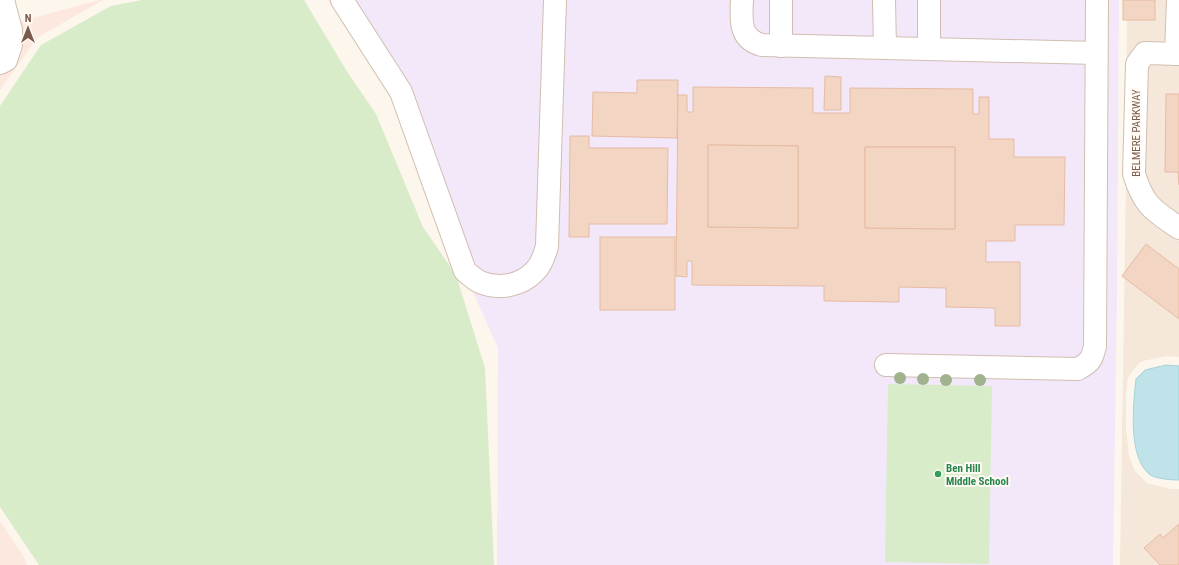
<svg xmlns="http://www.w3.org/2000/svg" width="1179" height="565" viewBox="0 0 1179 565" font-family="'Roboto Condensed',sans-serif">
<rect width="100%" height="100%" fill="#fdf6ec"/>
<g fill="#f5e8da">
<polygon points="1127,0 1179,0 1179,43 1145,43 1126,124"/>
<polygon points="1149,63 1179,64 1179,216 1156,200 1144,173 1145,68"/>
<polygon points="1126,178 1131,196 1144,216 1179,241 1179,357 1167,356 1143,361 1139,363 1131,373 1128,378 1126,394 1126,429 1129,456 1135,471 1147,483 1171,489 1179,489 1179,565 1120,565"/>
</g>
<g fill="#fde8e0">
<polygon points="99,0 103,0 38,37 0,90 0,27"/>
<polygon points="0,521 24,557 27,565 0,565"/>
</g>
<polygon fill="#f3e8fa" points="328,0 1119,0 1117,298 1113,565 497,565 498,348 420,173 391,97 381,77"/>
<g fill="#d8ecc9">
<polygon points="142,0 304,0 348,73 376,114 423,227 456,275 485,368 494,565 39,565 0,507 0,106 41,45 111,6"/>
<polygon points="888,384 992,386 989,564 885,562"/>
</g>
<path fill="#bfe3e8" stroke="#a5d3da" d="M1166,365L1179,366V480C1172,480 1155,479 1149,474C1128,456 1133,405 1136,379L1145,370Z"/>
<g fill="#f3d5c3" stroke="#e6bba3" fill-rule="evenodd">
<rect x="1123" y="0" width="32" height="20"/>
<polygon points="825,76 841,77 841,110 824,110"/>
<polygon points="637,80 678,80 677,138 592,136 593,92 637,93"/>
<path d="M693,87L813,88V113H850V88L973,89V114H979V97H989V139H1014V157H1065L1064,225H1015V241H986V262H1020V326H995V308L946,307V288L899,287V302L824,301V286L692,285V261H687V277L676,276L678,95H687V112H693ZM708,145L798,146V228L708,227ZM865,147H955V229L865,228Z"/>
<polygon points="1166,94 1179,94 1179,185 1178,172 1165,172"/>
<polygon points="570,136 589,136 589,148 668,148 667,224 589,224 589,237 569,237"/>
<polygon points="708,145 798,146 798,228 708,227"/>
<polygon points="865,147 955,147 955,229 865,228"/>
<rect x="600" y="237" width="75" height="73"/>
<polygon points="1146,244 1179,269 1179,319 1122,276"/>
<polygon points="1179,524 1179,565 1160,565 1144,548 1160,534 1163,538"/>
</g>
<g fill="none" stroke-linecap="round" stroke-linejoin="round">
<g stroke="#d1beb0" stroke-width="24">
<g id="minor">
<path d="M342,0L401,92L465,271C470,275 475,280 480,282C498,290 521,286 535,271C542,264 545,254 547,246L555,0"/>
<path d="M742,0C741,20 739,39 762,45L1096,53"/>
<polyline points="884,0 885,48"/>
<polyline points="929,0 929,49"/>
<polyline points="781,46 781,0"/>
<polyline points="1176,54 1178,0"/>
<path d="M1179,54L1145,53L1137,64L1134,174C1144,206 1153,210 1179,228"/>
<polyline points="0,63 6,60 11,45 11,30 3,0"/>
<path d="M886,365L1078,369C1090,362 1092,360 1095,346L1097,0"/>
</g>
</g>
<use href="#minor" stroke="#fff" stroke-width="22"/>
</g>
<g fill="#a0b28e">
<circle cx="900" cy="378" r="6"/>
<circle cx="923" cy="379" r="6"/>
<circle cx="946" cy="380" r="6"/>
<circle cx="980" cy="380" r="6"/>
</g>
<circle fill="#2e9e5b" stroke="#fffaf3" stroke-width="1.5" cx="938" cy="474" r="4"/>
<g text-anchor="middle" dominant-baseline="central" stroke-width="4" stroke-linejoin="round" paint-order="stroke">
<g font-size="11" fill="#7a5c4d" stroke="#fffaf3">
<text transform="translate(1136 133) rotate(-90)">BELMERE PARKWAY</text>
</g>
<g font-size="11" font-weight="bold" fill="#27864d" stroke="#fffaf3" text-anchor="start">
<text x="946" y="468">Ben Hill<tspan x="946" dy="13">Middle School</tspan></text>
</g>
</g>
<g transform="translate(28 28)" stroke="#fffaf3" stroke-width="3" paint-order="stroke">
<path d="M0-3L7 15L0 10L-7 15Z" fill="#7a5c4d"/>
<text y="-6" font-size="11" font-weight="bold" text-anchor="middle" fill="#7a5c4d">N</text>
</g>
</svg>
